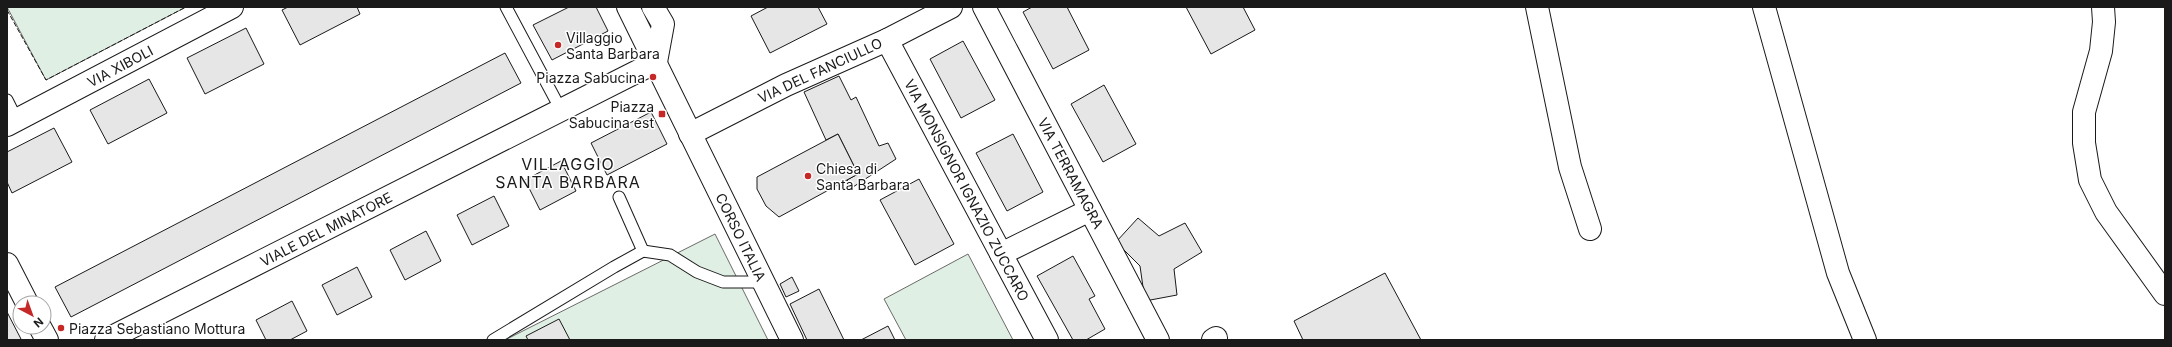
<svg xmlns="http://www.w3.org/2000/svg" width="2172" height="347" viewBox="0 0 2172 347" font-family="Inter,sans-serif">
<rect width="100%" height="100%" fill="#fff"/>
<g fill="#e0efe3" stroke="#6a6a6a">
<polygon points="7,7 186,7 46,80"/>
<polygon points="715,234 768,340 505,340"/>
<polygon points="968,254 1013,340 906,340 884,299"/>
</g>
<g fill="#e6e6e6" stroke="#1a1a1a">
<polygon points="288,7 357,7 360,14 300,45 282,10"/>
<polygon points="569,7 596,7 608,31 552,60 533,25"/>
<polygon points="768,7 818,7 827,24 770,53 751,16"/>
<polygon points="1032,7 1067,7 1089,50 1053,69 1023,12"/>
<polygon points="1186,7 1243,7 1255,30 1211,54"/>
<polygon points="246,28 264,64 205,94 187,58"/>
<polygon points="963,41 995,100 961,118 930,59"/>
<polygon points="505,53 521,83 71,317 55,287"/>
<polygon points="839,76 851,100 856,97 879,146 888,143 896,159 853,187 847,180 858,174 838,134 826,140 804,92"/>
<polygon points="149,79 167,113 108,144 90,110"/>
<polygon points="1104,85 1136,144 1103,162 1071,104"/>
<polygon points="651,112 667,144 607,175 591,143"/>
<polygon points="54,128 72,162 12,193 7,182 7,152"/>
<polygon points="838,134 858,174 779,217 766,206 757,189 757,177"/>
<polygon points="1013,134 1043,192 1007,211 976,153"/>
<polygon points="561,161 576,191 540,210 525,180"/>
<polygon points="919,179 954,244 915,265 880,200"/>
<polygon points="494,196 509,226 472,245 457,215"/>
<polygon points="1138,218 1159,236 1185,223 1202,252 1174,269 1177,295 1145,301 1140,266 1116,242"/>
<polygon points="426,231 441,261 405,280 390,250"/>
<polygon points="1073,256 1095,296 1089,299 1105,329 1086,340 1073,340 1037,276"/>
<polygon points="357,267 372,297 337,315 322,285"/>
<polygon points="1385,273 1421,340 1303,340 1294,321"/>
<polygon points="792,277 799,291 786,297 780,284"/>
<polygon points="819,289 844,340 807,340 790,304"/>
<polygon points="292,301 307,331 290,340 266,340 256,320"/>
<polygon points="7,312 21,339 19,340 7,340"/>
<polygon points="559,319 570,340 528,340 526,336"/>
<polygon points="888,326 895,340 861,340"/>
</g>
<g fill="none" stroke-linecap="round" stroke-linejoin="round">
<g stroke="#1a1a1a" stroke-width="13">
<g id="lane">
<polyline points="506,7 561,110"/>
<polyline points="7,100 17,120"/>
<polyline points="619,197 643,251"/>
<polyline points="493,340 614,267 643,251 670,255 697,272 723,282 763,282"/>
</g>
</g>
<g stroke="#1a1a1a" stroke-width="24">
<g id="street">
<polyline points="628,7 792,340"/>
<polyline points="653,7 663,24 656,62"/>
<polyline points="984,7 1158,340"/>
<polyline points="1537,7 1570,167 1590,229"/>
<polyline points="1764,7 1838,273 1865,340"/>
<polyline points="2103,7 2104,22 2101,51 2084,112 2084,143 2090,180 2106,212 2165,294"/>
<polyline points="887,40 1047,340"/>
<polyline points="690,134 786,85 887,40 951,7"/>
<polyline points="1001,254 1090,210"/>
<polyline points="7,264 27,303"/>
<polyline points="40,327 47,340"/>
<polyline points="106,340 656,62"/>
<polyline points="1213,340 1216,338"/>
</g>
</g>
<g stroke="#1a1a1a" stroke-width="24">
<polyline id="primary" points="7,125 232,7"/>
</g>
<use href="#lane" stroke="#fff" stroke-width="11"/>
<use href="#street" stroke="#fff" stroke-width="22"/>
<use href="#primary" stroke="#fff" stroke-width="22"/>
<polyline stroke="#1a1a1a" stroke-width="1" stroke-dasharray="5 2" stroke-linecap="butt" points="7,10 46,80 186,7"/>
</g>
<g fill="#c62828" stroke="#fff" stroke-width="1.5">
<circle cx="558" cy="45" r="4"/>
<circle cx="653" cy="77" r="4"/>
<rect x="658" y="110" width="8" height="8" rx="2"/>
<circle cx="808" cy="176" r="4"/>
<circle cx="61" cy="328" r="4"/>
</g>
<g text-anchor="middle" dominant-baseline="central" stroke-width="3" stroke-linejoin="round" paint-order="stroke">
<g font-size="14" fill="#1a1a1a" stroke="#fff" text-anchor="start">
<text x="566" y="37">Villaggio<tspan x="566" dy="16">Santa Barbara</tspan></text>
<text x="645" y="77" text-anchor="end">Piazza Sabucina</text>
<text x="654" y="106" text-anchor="end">Piazza<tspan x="654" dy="16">Sabucina est</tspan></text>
<text x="816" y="168">Chiesa di<tspan x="816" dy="16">Santa Barbara</tspan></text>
<text x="69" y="328">Piazza Sebastiano Mottura</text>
</g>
<g font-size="14" fill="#1a1a1a" stroke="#fff">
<text transform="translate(120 66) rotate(-28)">VIA XIBOLI</text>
<text transform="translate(820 70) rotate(-25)">VIA DEL FANCIULLO</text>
<text transform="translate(1071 173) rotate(62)">VIA TERRAMAGRA</text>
<text transform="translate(967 190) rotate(62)">VIA MONSIGNOR IGNAZIO ZUCCARO</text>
<text transform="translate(326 229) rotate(-27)">VIALE DEL MINATORE</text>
<text transform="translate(741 237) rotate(64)">CORSO ITALIA</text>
</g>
<g font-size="16" letter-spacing="1" fill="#1a1a1a" stroke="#fff">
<text x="568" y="164">VILLAGGIO<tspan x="568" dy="18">SANTA BARBARA</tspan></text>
</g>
</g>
<rect width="2172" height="347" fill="none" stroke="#1a1a1a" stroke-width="16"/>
<g transform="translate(32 315) rotate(139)"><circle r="19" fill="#ffffff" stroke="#a3a3a3"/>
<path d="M0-3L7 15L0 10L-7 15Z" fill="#c62828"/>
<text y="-6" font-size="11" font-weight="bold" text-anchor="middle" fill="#1a1a1a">N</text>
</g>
</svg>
